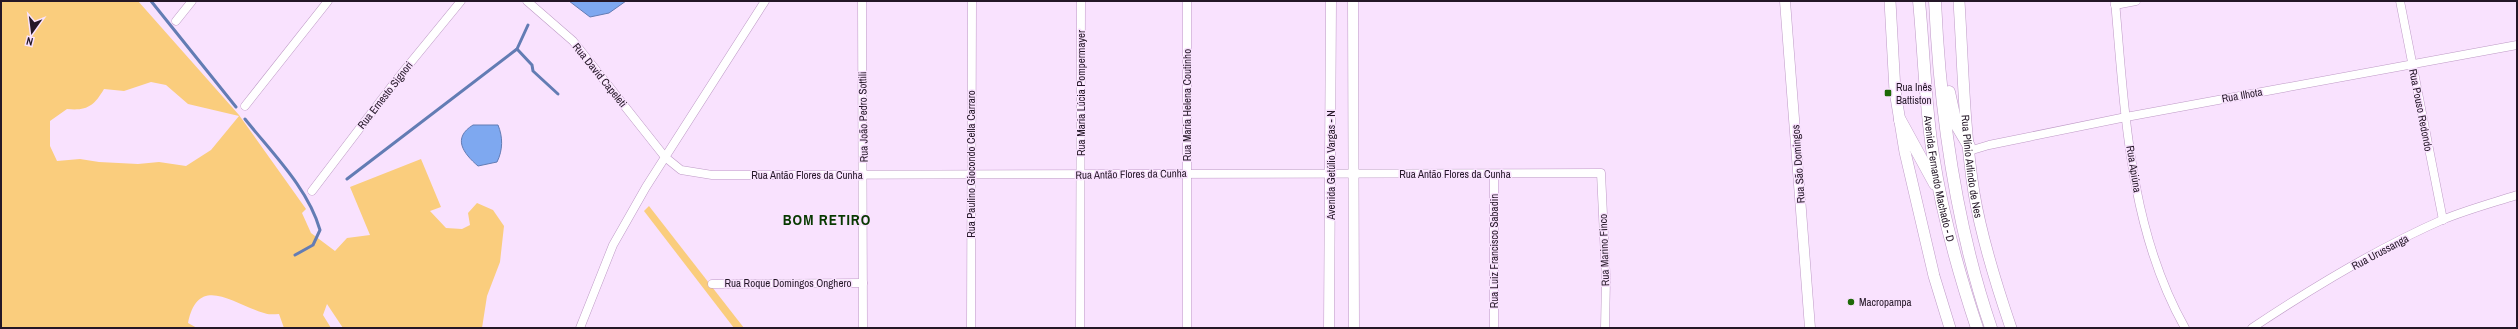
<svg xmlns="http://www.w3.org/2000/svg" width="2518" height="329" viewBox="0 0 2518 329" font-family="'Archivo Narrow',sans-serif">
<rect width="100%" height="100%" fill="#f9e2fe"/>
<g fill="#facd7d" fill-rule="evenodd">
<path d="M1,1H138L239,115L306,209L302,213L311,233L335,251L347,238L370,235L350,187L421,159L441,207L430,211L446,228L462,229L470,225L468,213L477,203L493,210L504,226L500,262L487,296L482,328H343L327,304L323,315L331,328H284L279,314C274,314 268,315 264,313C233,304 198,273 188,323L197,328H1ZM151,82L166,85L188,104L239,116L211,150L186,166L159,162L138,164L99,162L80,159L57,161L50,146V121L67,109C87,111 94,106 104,89L124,91Z"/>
<polygon points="649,206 744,328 734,328 644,211"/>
</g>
<g fill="#7ea8f0" stroke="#637cb4">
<polygon points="569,1 626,1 609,13 590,17"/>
<path d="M473,125H498C503,137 503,150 497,162L478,166C463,153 452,138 473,125Z"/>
</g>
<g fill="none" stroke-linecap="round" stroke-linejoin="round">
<g stroke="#637cb4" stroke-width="3">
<polyline points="151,1 236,107"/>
<polyline points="517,49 532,65 533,71 558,94"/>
<path d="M245,119C272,153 308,188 320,230L313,245L295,255"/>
<polyline points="347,179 517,49 528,25"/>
</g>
<g stroke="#be9ac6" stroke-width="9">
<g id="minor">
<polyline points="527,1 573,41 665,157 681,170 712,175 1601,173 1606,278 1605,328"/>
<polyline points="862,1 863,328"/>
<polyline points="1187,1 1187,328"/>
<path d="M2115,1C2125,111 2129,229 2185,328"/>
<polyline points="2400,1 2443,220"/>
<polyline points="2115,5 2136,1"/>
<polyline points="176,21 192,1"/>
<polyline points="245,106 328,1"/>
<polyline points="1969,151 1989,145 2126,117 2517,45"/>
<polyline points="312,191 398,78 461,1"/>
<polyline points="712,284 863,283"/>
<polyline points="580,328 613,245 646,187 765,1"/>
<polyline points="971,328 972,1"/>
<polyline points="1080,328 1081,1"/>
<polyline points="1494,328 1494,174"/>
<path d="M2252,328C2312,288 2376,249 2442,220C2466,210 2492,203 2517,195"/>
</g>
</g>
<g stroke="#be9ac6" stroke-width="11">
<g id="tertiary">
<polyline points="1353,1 1354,328"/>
<polyline points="1785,1 1810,328"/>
<polyline points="1329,328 1331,1"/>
</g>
</g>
<g stroke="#be9ac6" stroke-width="12">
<g id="secondary">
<polyline points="1890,1 1895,91 1905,152 1934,276 1950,328"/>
<path id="s1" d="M1959,1C1963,65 1964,130 1974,193C1981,235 1997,287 2011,328"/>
</g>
</g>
<g stroke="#be9ac6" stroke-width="13">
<g id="primary">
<path id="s2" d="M1919,1C1924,52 1925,105 1933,155C1942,214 1958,271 1977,328"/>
<path d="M1935,1C1940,112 1955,223 1991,328"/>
<polyline points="1949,92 1956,124 1969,146"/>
<polyline points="1900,120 1935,184"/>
</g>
</g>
<use href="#minor" stroke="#fff" stroke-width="8"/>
<use href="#tertiary" stroke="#fff" stroke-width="10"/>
<use href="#secondary" stroke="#fff" stroke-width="11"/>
<use href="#primary" stroke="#fff" stroke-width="12"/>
</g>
<g fill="#1d6907" stroke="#f9e2fe" stroke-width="1.5">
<rect x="1884" y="89" width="8" height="8" rx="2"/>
<circle cx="1851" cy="302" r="4"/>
</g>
<g text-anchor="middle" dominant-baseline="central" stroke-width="3" stroke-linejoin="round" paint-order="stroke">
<g font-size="11" fill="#241727" stroke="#f9e2fe">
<text transform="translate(600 75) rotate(51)">Rua David Capeleti</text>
<text transform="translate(1081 93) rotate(-90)">Rua Maria Lúcia Pompermayer</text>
<text transform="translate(385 95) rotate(-52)">Rua Ernesto Signori</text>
<text transform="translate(2242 95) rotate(-10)">Rua Ilhota</text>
<text transform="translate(1187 105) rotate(-90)">Rua Maria Helena Coutinho</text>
<text transform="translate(2421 110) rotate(79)">Rua Pouso Redondo</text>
<text transform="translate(863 117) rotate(-91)">Rua João Pedro Sottili</text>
<text transform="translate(971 164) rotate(-90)">Rua Paulino Giocondo Cella Carraro</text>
<text transform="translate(1798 164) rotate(-94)">Rua São Domingos</text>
<text transform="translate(1331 165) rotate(-90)">Avenida Getúlio Vargas - N</text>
<text stroke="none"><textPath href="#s1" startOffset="166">Rua Plínio Arlindo de Nes</textPath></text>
<text transform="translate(2134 169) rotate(81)">Rua Apiúna</text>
<text transform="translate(1131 174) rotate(-1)">Rua Antão Flores da Cunha</text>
<text x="1455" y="174">Rua Antão Flores da Cunha</text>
<text x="807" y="175">Rua Antão Flores da Cunha</text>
<text stroke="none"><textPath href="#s2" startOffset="179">Avenida Fernando Machado - D</textPath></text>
<text transform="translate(1604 250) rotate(-92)">Rua Marino Finco</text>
<text transform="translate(1494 251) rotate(-90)">Rua Luiz Francisco Sabadin</text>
<text transform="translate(2380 252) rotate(-28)">Rua Urussanga</text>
<text x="788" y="283">Rua Roque Domingos Onghero</text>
</g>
<g font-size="11" fill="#241727" stroke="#f9e2fe" text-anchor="start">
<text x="1896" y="87">Rua Inês<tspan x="1896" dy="13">Battiston</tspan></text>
<text x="1859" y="302">Macropampa</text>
</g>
<g font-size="15" font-weight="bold" letter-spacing="1" fill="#083900" stroke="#f9e2fe">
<text x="827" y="219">BOM RETIRO</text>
</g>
</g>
<rect width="2518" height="329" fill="none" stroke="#241727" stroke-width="4"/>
<g transform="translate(32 32) rotate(194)" stroke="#f9e2fe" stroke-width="3" paint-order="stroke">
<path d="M0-3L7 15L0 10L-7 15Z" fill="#241727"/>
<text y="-6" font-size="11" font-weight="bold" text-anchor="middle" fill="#241727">N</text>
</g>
</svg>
